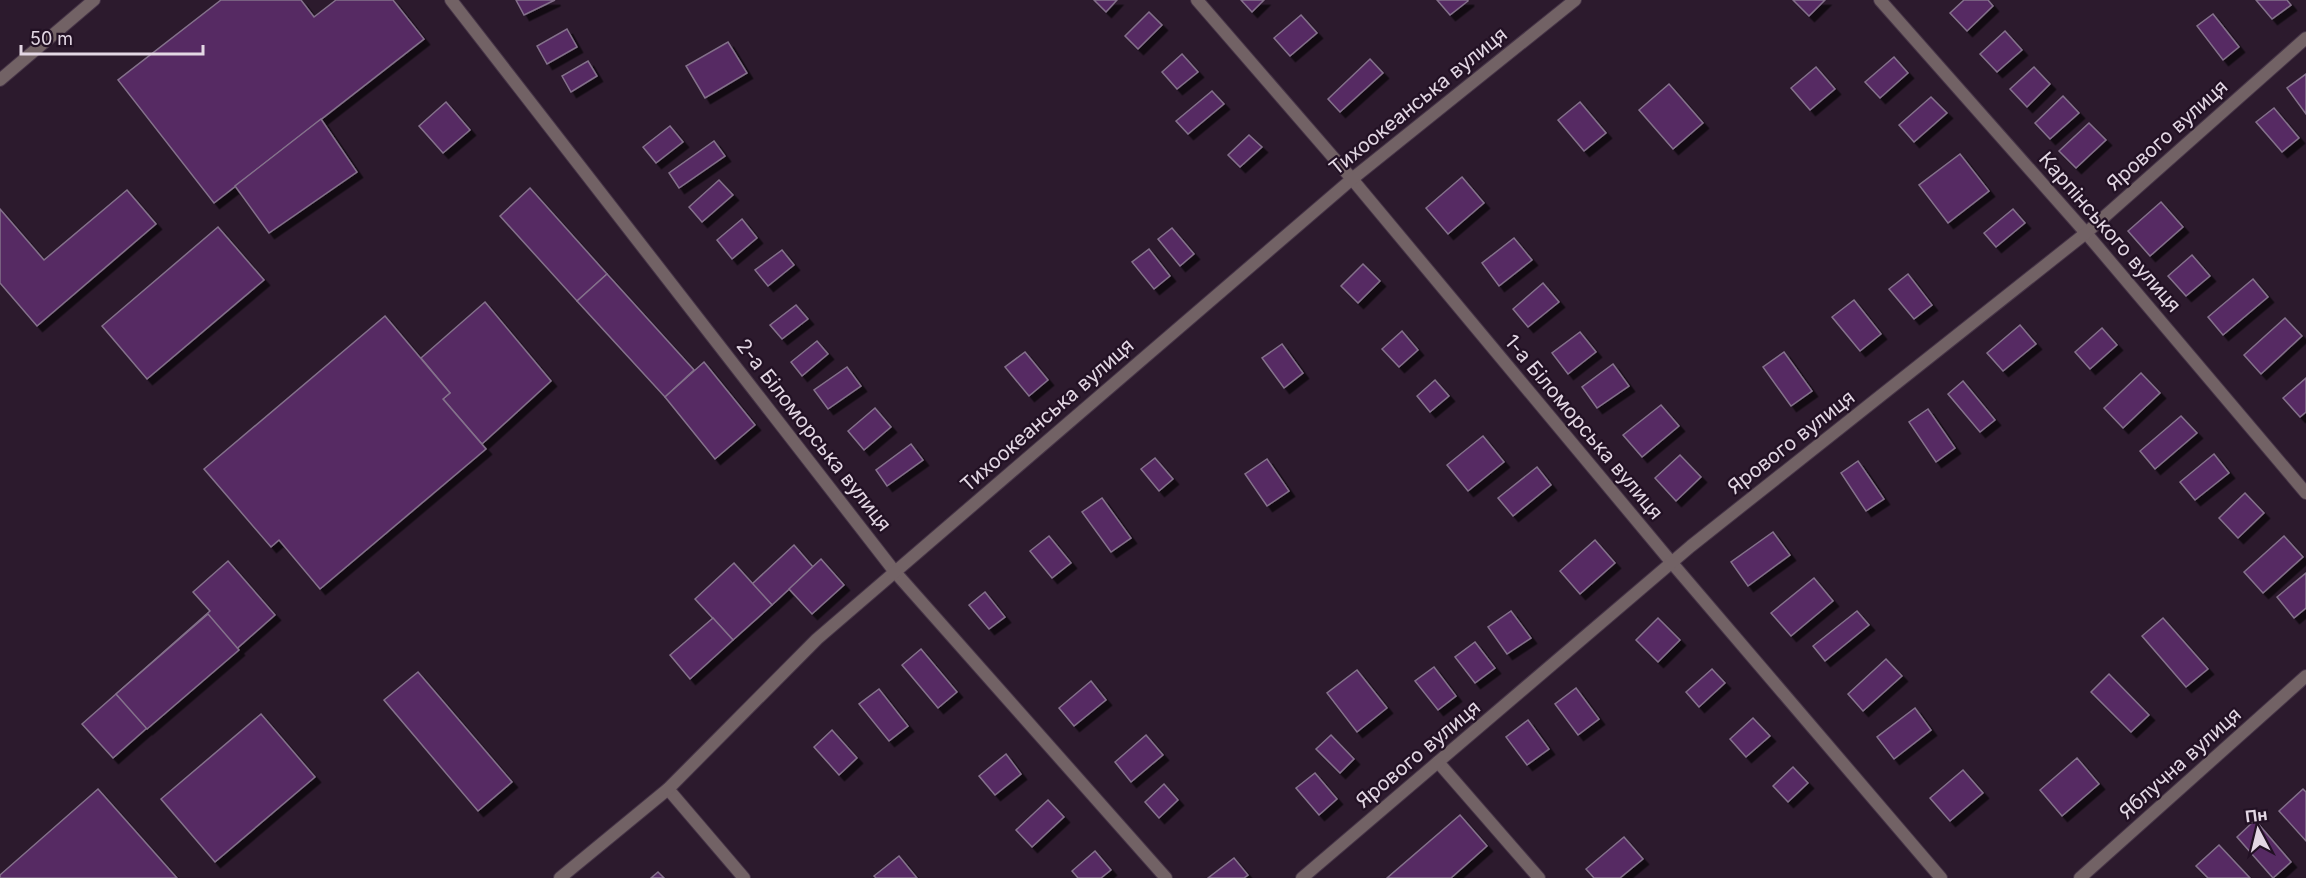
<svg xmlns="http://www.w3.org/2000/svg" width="2306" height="878" viewBox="0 0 2306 878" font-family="Inter,sans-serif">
<defs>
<filter id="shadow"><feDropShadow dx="5.5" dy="5.5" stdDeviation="0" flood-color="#0009"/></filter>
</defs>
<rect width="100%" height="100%" fill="#2c1a2d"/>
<g fill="#562a64" stroke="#84718b" stroke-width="1.5" filter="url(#shadow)">
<polygon points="221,0 301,0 314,17 336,0 393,0 424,39 214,203 118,80"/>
<polygon points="516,0 555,0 524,15"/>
<polygon points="1094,0 1117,0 1106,12"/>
<polygon points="1241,0 1264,0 1252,12"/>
<polygon points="1437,0 1468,0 1468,1 1450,15"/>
<polygon points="1793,0 1825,0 1809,16"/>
<polygon points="1964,0 1988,0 1993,6 1967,31 1950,13"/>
<polygon points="2256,0 2287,0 2291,5 2272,19"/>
<polygon points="1149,12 1162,25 1138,49 1125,36"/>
<polygon points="2213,14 2239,47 2223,60 2197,26"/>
<polygon points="1301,15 1317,33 1290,56 1274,38"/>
<polygon points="567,29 577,47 547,64 537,46"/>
<polygon points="2005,31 2022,50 1997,72 1980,54"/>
<polygon points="728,42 747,73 705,98 686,66"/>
<polygon points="1182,54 1198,72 1177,89 1162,72"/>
<polygon points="1894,57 1908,73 1880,98 1865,82"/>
<polygon points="1370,59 1383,73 1340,112 1328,99"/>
<polygon points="588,61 597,76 571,92 562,76"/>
<polygon points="1816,67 1835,89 1810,110 1791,88"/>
<polygon points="2034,67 2050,84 2027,107 2010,89"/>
<polygon points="2306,74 2306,114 2287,88"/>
<polygon points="1669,84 1703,123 1673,149 1639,110"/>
<polygon points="1212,91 1224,104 1188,134 1176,121"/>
<polygon points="2063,96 2079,113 2050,139 2035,123"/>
<polygon points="1931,97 1947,113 1914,142 1899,125"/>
<polygon points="446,102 470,130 443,153 419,126"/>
<polygon points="1580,102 1606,133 1584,151 1558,120"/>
<polygon points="2274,108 2299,138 2282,152 2256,122"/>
<polygon points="321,119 357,172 269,233 235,186"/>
<polygon points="2089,123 2106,140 2076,168 2059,151"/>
<polygon points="670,126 683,142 656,163 643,147"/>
<polygon points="1249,135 1262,147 1240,167 1228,155"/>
<polygon points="714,141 725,156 679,188 669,173"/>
<polygon points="1960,154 1989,191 1948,223 1919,185"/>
<polygon points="1462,177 1484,203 1448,234 1426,208"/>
<polygon points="719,180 733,195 702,222 689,207"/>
<polygon points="530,188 607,274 577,301 500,216"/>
<polygon points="127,190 156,224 37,326 0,283 0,209 44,260"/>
<polygon points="2161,202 2183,227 2150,256 2128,231"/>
<polygon points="2013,209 2025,223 1996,247 1984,233"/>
<polygon points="742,219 757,238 732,259 717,240"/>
<polygon points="218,227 264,280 147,379 102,326"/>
<polygon points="1172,228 1194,254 1180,266 1158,239"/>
<polygon points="1514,238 1532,260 1499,286 1482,263"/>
<polygon points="1149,249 1170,276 1154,289 1132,262"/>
<polygon points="782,250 794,265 768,286 755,270"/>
<polygon points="2192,255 2210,276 2186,296 2168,276"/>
<polygon points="1363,264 1380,281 1358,303 1341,286"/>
<polygon points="607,274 694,370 665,397 577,301"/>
<polygon points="1908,274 1932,305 1914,319 1889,289"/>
<polygon points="2253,279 2268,297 2223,335 2208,317"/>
<polygon points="1543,283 1559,302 1528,327 1513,309"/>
<polygon points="1854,300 1881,334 1860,351 1832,317"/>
<polygon points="485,302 551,381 482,444 443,399 450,393 421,358"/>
<polygon points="796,305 808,319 782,339 770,325"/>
<polygon points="385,316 450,393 443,399 486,449 320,589 279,540 271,547 204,469"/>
<polygon points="2285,318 2302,336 2261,374 2244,355"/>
<polygon points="2020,325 2036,344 2003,371 1987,353"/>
<polygon points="2102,328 2117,345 2090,369 2075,352"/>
<polygon points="1402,331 1418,350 1399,367 1382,349"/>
<polygon points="1580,332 1596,352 1568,374 1552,353"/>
<polygon points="817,341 828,354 802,376 791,362"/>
<polygon points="1282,344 1303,373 1284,388 1262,358"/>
<polygon points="1025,352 1048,380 1029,396 1005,367"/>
<polygon points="1784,352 1812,391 1791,406 1763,367"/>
<polygon points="704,362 755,425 715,459 665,397"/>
<polygon points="1613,364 1629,386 1597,408 1582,387"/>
<polygon points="847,367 861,386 828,409 814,390"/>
<polygon points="2141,373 2160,393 2123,428 2104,408"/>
<polygon points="2306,378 2306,412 2300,417 2283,398"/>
<polygon points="1435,380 1449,396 1430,412 1417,396"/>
<polygon points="1963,381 1995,420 1980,432 1948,394"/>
<polygon points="1661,405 1679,426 1642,457 1623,435"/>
<polygon points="875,408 891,427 864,450 848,431"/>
<polygon points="1928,409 1955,448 1936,462 1909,422"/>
<polygon points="2181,416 2197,433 2155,469 2140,451"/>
<polygon points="1483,436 1504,462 1468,491 1447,465"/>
<polygon points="911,444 923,460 887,486 876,470"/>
<polygon points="2214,454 2229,473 2195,500 2180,482"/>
<polygon points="1680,455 1701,477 1676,501 1655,478"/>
<polygon points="1155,458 1173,479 1159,491 1141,469"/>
<polygon points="1267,459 1289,491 1267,506 1245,474"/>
<polygon points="1858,461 1884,499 1866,511 1841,473"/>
<polygon points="1537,467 1551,485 1513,516 1498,498"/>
<polygon points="2245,493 2264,513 2238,538 2219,518"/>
<polygon points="1102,498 1131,538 1111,552 1082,512"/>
<polygon points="1773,532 1790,555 1748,586 1731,562"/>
<polygon points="1049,536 1071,563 1052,578 1030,551"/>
<polygon points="2284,536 2303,557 2263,593 2244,572"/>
<polygon points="1595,540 1615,563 1580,594 1560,571"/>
<polygon points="794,545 813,567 772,605 752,584"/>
<polygon points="821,559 844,585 812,614 789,589"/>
<polygon points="228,561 275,615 113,758 82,724 210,611 193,592"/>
<polygon points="734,563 772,605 733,640 695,599"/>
<polygon points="2306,573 2306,608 2294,618 2277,597"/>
<polygon points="1814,578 1833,601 1791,636 1771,613"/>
<polygon points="985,592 1005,617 989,629 969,605"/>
<polygon points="1511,611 1531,638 1507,654 1488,627"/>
<polygon points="1857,611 1869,625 1825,661 1813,646"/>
<polygon points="208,614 239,650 147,729 116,694"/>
<polygon points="713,618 733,640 690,679 670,655"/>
<polygon points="1658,618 1680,640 1658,662 1636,640"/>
<polygon points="2163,618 2208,669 2186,687 2142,636"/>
<polygon points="1475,642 1495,668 1475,683 1455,657"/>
<polygon points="921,649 957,692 938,708 902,665"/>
<polygon points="1886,659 1902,676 1863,711 1848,694"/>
<polygon points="1434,667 1456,696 1438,710 1415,681"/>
<polygon points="1712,669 1725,683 1699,707 1686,692"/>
<polygon points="1357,670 1387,708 1357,732 1327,693"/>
<polygon points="418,672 512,782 478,811 384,700"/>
<polygon points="2109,674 2149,715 2131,732 2091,692"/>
<polygon points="1091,681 1106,700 1074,726 1059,708"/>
<polygon points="1576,688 1599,719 1578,735 1555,704"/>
<polygon points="879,689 908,726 889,741 859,704"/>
<polygon points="1915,708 1931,730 1894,759 1877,737"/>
<polygon points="261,714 315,777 215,862 161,799"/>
<polygon points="1753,718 1770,736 1746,757 1730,739"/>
<polygon points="1528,720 1549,749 1527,765 1506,737"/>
<polygon points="832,730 857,758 839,775 814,747"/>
<polygon points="1146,735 1163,755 1131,782 1115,762"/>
<polygon points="1331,735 1354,759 1340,773 1316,749"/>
<polygon points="1006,754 1021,774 995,795 979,776"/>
<polygon points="2077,758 2099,784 2062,816 2040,790"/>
<polygon points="1793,767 1808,783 1788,802 1773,786"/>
<polygon points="1963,770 1983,793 1950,821 1930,798"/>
<polygon points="1315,773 1337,799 1319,815 1296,788"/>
<polygon points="1164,784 1178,800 1159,818 1145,802"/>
<polygon points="98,789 177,878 0,878 0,875"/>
<polygon points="2303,789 2306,792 2306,841 2279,811"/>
<polygon points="1048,800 1064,817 1032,847 1016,830"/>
<polygon points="1460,815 1487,846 1451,878 1387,878"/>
<polygon points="2255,820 2291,862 2273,878 2237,837"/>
<polygon points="1624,837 1643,859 1620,878 1594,878 1586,869"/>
<polygon points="2219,845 2250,878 2208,878 2196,866"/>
<polygon points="1095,851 1111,870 1101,878 1078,878 1072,871"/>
<polygon points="899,856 917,878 876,878 874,876"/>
<polygon points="1234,858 1248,875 1244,878 1208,878"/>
<polygon points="658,872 664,878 651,878"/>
</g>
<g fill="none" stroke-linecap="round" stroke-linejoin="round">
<g stroke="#463447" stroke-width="14">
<g id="minor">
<polyline points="451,0 895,572 1166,878"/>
<polyline points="1197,0 1352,179 1672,563 1941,878"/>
<polyline points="1880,0 2086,233 2306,493"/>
<polyline points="0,80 94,0"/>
<polyline points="1438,762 1539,878"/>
<polyline points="668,789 744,878"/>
<polyline points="560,878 668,789 817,639 1352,179 1575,0"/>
<polyline points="1302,878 1691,546 2086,233 2306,38"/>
<polyline points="2080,878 2306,676"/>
</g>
</g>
<use href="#minor" stroke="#726265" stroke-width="12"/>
</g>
<g text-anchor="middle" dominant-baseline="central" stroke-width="4.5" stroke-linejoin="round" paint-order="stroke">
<g font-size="20" fill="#e3d7e4" stroke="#221124">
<text transform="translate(1418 101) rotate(-39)">Тихоокеанська вулиця</text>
<text transform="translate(2167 135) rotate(-42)">Ярового вулиця</text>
<text transform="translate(2110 232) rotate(49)">Карпінського вулиця</text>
<text transform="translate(1047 415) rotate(-41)">Тихоокеанська вулиця</text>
<text transform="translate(1584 427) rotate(50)">1-а Біломорська вулиця</text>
<text transform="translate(814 435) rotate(52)">2-а Біломорська вулиця</text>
<text transform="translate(1791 442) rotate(-38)">Ярового вулиця</text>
<text transform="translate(1418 754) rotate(-40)">Ярового вулиця</text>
<text transform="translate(2180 763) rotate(-42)">Яблучна вулиця</text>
</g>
</g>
<g transform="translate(2258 830) rotate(353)" stroke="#221124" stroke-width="4.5" paint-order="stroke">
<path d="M0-4.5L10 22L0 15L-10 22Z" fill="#e3d7e4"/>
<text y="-9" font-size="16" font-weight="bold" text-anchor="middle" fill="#e3d7e4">Пн</text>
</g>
<path d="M21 45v9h182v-9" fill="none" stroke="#e3d7e4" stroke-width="3"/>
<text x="30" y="45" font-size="18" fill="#e3d7e4" stroke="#221124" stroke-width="4.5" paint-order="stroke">50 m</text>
</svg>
